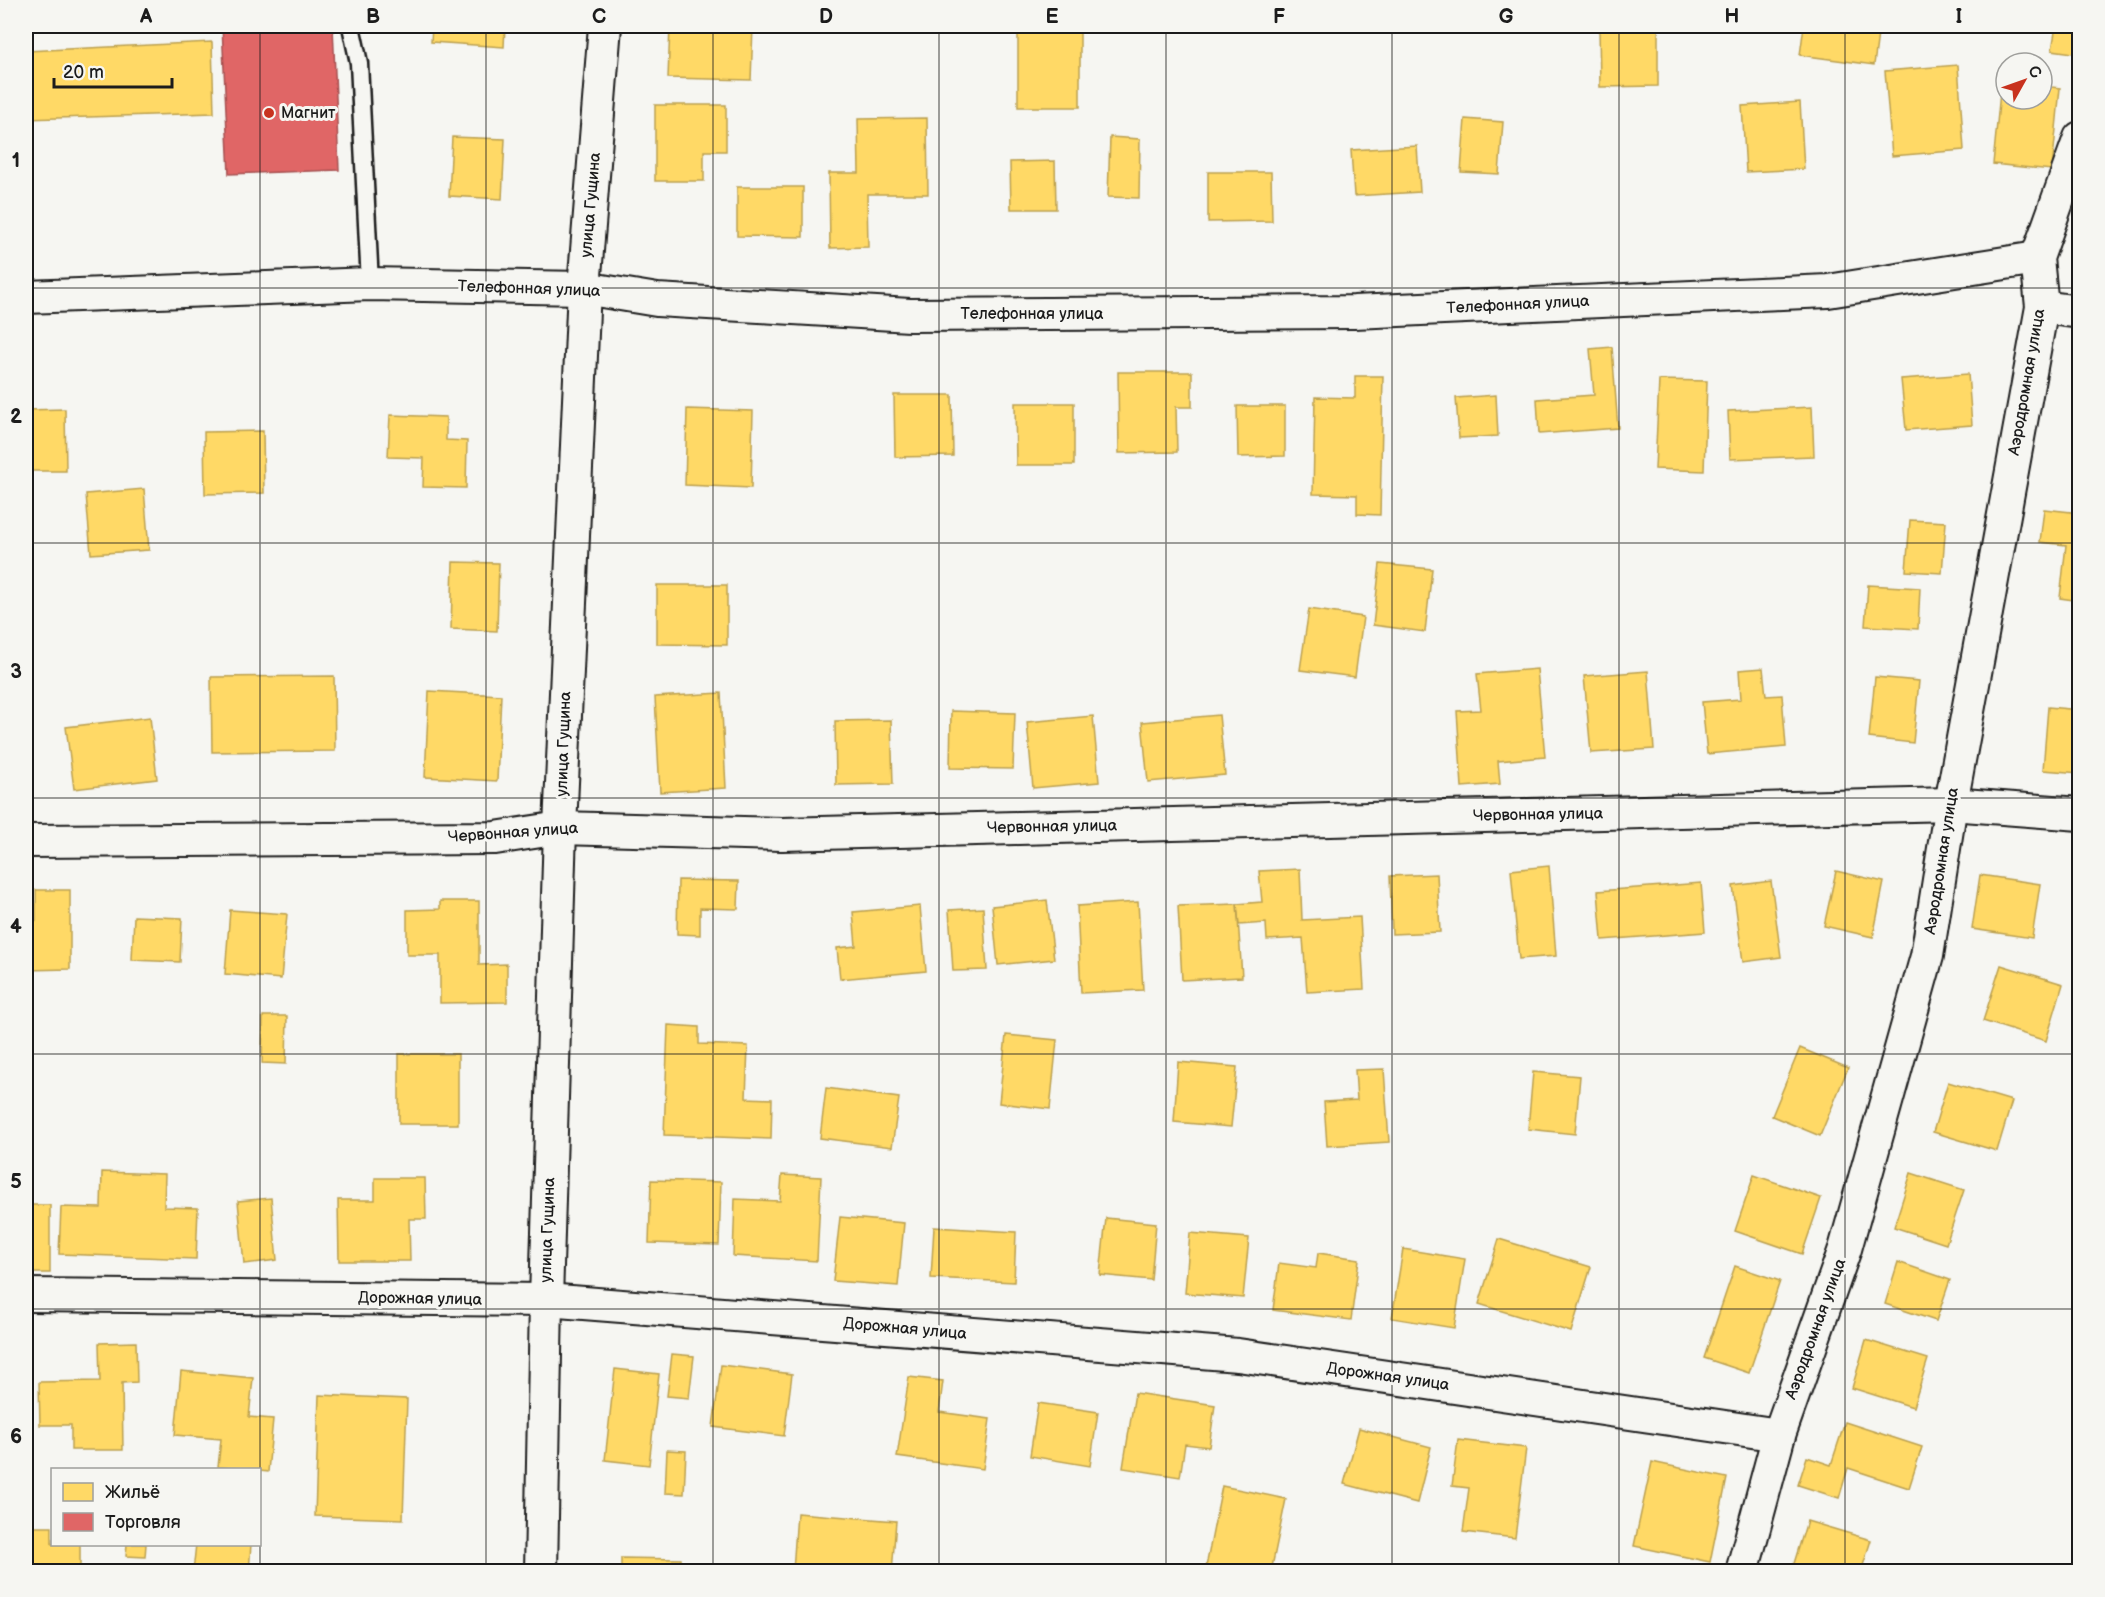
<svg xmlns="http://www.w3.org/2000/svg" width="2105" height="1597" viewBox="0 0 2105 1597" font-family="'Balsamiq Sans',sans-serif">
<rect width="100%" height="100%" fill="#f6f6f2"/>
<filter id="ink" filterUnits="userSpaceOnUse"><feTurbulence type="fractalNoise" baseFrequency=".0167" numOctaves="2"/><feDisplacementMap in="SourceGraphic" scale="12" xChannelSelector="R" yChannelSelector="G"/><feConvolveMatrix kernelMatrix="1 2 1 2 8 2 1 2 1" color-interpolation-filters="sRGB"/></filter>
<g filter="url(#ink)">
<g fill="#ffd966" stroke="#bba050" stroke-width="1.5">
<polygon points="432,26 505,26 504,47 431,42"/>
<polygon points="670,26 753,26 751,80 668,78"/>
<rect x="1018" y="26" width="62" height="81"/>
<polygon points="1599,26 1658,26 1658,86 1600,87"/>
<polygon points="1804,26 1879,26 1874,65 1800,55"/>
<polygon points="2056,26 2080,26 2080,54 2052,50"/>
<polygon points="212,42 214,113 26,119 26,51"/>
<polygon points="1958,65 1964,150 1892,156 1885,71"/>
<polygon points="2001,82 2006,83 2006,99 2042,99 2042,86 2060,88 2052,170 1993,164"/>
<polygon points="1800,102 1804,169 1746,172 1742,106"/>
<polygon points="655,105 726,105 726,151 704,151 704,181 655,181"/>
<polygon points="927,118 928,194 867,194 868,247 830,248 829,173 859,173 858,119"/>
<polygon points="1465,119 1503,122 1499,174 1461,172"/>
<polygon points="452,137 505,139 502,199 449,196"/>
<polygon points="1110,137 1140,139 1139,198 1108,197"/>
<polygon points="1417,146 1420,192 1354,196 1351,150"/>
<polygon points="1055,161 1056,209 1011,209 1010,162"/>
<polygon points="1208,172 1271,172 1272,221 1208,222"/>
<polygon points="737,187 803,187 803,237 737,236"/>
<polygon points="1612,347 1618,428 1539,434 1537,399 1594,395 1590,349"/>
<polygon points="1118,372 1192,372 1192,407 1176,407 1177,452 1119,453"/>
<polygon points="1968,374 1972,425 1906,430 1901,379"/>
<polygon points="1355,376 1383,376 1380,515 1357,514 1357,495 1313,494 1315,397 1355,398"/>
<polygon points="1659,380 1707,381 1704,471 1655,469"/>
<polygon points="894,395 952,395 953,456 895,457"/>
<polygon points="1496,395 1498,436 1459,438 1456,398"/>
<polygon points="1015,403 1074,403 1074,465 1016,465"/>
<polygon points="1237,406 1285,406 1285,456 1238,457"/>
<polygon points="1812,407 1814,456 1730,459 1728,411"/>
<polygon points="65,409 66,471 26,471 26,410"/>
<polygon points="687,409 753,411 751,488 685,485"/>
<polygon points="390,415 446,417 446,440 467,441 466,488 423,487 424,458 388,457"/>
<polygon points="263,431 264,493 205,494 204,432"/>
<polygon points="144,489 149,550 91,554 86,494"/>
<polygon points="2044,509 2080,513 2080,601 2060,598 2066,545 2040,542"/>
<polygon points="1910,520 1946,522 1942,573 1906,571"/>
<polygon points="453,562 499,563 497,631 451,629"/>
<polygon points="1380,564 1432,569 1425,632 1373,625"/>
<polygon points="657,585 727,585 727,645 657,644"/>
<polygon points="1868,585 1920,588 1918,629 1865,626"/>
<polygon points="1309,609 1363,617 1355,677 1300,670"/>
<polygon points="1763,668 1766,696 1782,695 1786,747 1707,754 1702,702 1741,699 1739,670"/>
<polygon points="1537,669 1545,757 1498,761 1500,784 1462,787 1457,711 1481,710 1477,674"/>
<polygon points="1648,671 1654,749 1591,753 1584,676"/>
<polygon points="334,676 335,751 212,752 211,677"/>
<polygon points="1875,677 1919,681 1913,743 1869,738"/>
<polygon points="429,691 501,695 497,781 425,777"/>
<polygon points="721,693 726,788 660,792 655,697"/>
<polygon points="2048,707 2080,710 2080,773 2043,770"/>
<polygon points="951,711 1015,713 1013,769 950,768"/>
<polygon points="1219,715 1225,775 1148,782 1142,722"/>
<polygon points="1093,716 1099,782 1033,788 1027,722"/>
<polygon points="150,717 157,779 74,789 66,727"/>
<polygon points="891,720 893,784 836,785 835,721"/>
<polygon points="1549,866 1556,956 1519,959 1511,870"/>
<polygon points="1300,869 1302,920 1360,917 1364,989 1307,992 1303,938 1267,940 1266,923 1239,925 1237,904 1262,902 1259,871"/>
<polygon points="1836,871 1884,882 1873,937 1824,926"/>
<polygon points="1437,874 1440,932 1392,934 1390,876"/>
<polygon points="1980,875 2040,884 2032,938 1972,929"/>
<polygon points="678,880 739,881 738,909 700,908 700,935 677,934"/>
<polygon points="1771,881 1781,957 1743,962 1733,886"/>
<polygon points="1701,883 1705,932 1602,940 1598,891"/>
<polygon points="36,890 70,890 70,969 26,970 26,921 36,921"/>
<polygon points="1047,900 1054,959 998,965 992,906"/>
<polygon points="440,901 479,901 479,965 507,964 507,1002 440,1003 440,955 407,955 407,910 440,909"/>
<polygon points="1138,902 1143,990 1081,993 1077,906"/>
<polygon points="1237,904 1242,977 1182,980 1178,906"/>
<polygon points="920,906 926,971 840,979 837,948 856,946 853,912"/>
<polygon points="983,908 987,970 953,971 949,910"/>
<polygon points="230,910 287,914 281,979 225,974"/>
<polygon points="134,916 182,918 180,962 132,960"/>
<polygon points="2001,965 2063,984 2046,1041 1983,1021"/>
<polygon points="263,1016 287,1016 286,1064 262,1063"/>
<polygon points="668,1025 699,1027 699,1044 748,1046 746,1098 772,1099 771,1139 664,1135"/>
<polygon points="1006,1035 1057,1040 1050,1109 999,1103"/>
<polygon points="1800,1048 1848,1068 1820,1136 1772,1116"/>
<rect x="399" y="1054" width="59" height="70"/>
<polygon points="1178,1062 1237,1067 1231,1127 1174,1122"/>
<polygon points="1384,1069 1389,1142 1327,1146 1324,1102 1357,1100 1355,1070"/>
<polygon points="1533,1072 1580,1076 1575,1134 1528,1129"/>
<polygon points="1948,1082 2012,1101 1997,1151 1933,1132"/>
<polygon points="826,1088 899,1098 892,1147 820,1138"/>
<polygon points="102,1172 165,1174 164,1207 198,1208 196,1259 59,1254 61,1207 101,1208"/>
<polygon points="1911,1173 1964,1190 1946,1244 1894,1227"/>
<polygon points="782,1175 821,1177 817,1261 733,1256 735,1199 780,1201"/>
<polygon points="1754,1175 1821,1198 1802,1254 1735,1231"/>
<polygon points="375,1178 425,1178 426,1219 409,1219 410,1261 339,1261 338,1200 375,1200"/>
<polygon points="651,1180 721,1182 719,1245 649,1243"/>
<polygon points="271,1198 277,1260 244,1264 238,1201"/>
<rect x="26" y="1205" width="24" height="68"/>
<polygon points="840,1217 904,1223 898,1286 833,1281"/>
<polygon points="1106,1218 1156,1223 1151,1280 1100,1275"/>
<polygon points="934,1227 1016,1232 1014,1282 931,1278"/>
<polygon points="1190,1233 1249,1238 1243,1298 1185,1293"/>
<polygon points="1499,1239 1591,1267 1571,1332 1479,1304"/>
<polygon points="1403,1249 1465,1259 1454,1328 1392,1318"/>
<polygon points="1318,1253 1359,1259 1351,1320 1273,1310 1279,1263 1316,1268"/>
<polygon points="1898,1262 1950,1280 1936,1321 1885,1304"/>
<polygon points="1735,1266 1780,1281 1749,1373 1704,1358"/>
<polygon points="1866,1340 1928,1359 1913,1407 1852,1388"/>
<polygon points="136,1342 137,1382 122,1383 123,1450 71,1450 71,1425 40,1425 39,1382 100,1381 99,1343"/>
<polygon points="672,1354 694,1356 689,1398 667,1396"/>
<polygon points="721,1365 792,1374 784,1436 713,1427"/>
<polygon points="615,1369 659,1374 649,1465 605,1460"/>
<polygon points="181,1371 253,1378 249,1417 273,1419 268,1472 260,1471 260,1470 218,1467 221,1439 175,1435"/>
<polygon points="909,1377 943,1381 939,1412 990,1419 983,1469 897,1457"/>
<polygon points="1135,1393 1215,1405 1209,1447 1185,1444 1180,1477 1123,1468"/>
<polygon points="319,1395 407,1399 403,1519 315,1516"/>
<polygon points="1038,1403 1098,1412 1090,1466 1030,1456"/>
<polygon points="1845,1422 1922,1447 1909,1488 1848,1468 1839,1498 1798,1485 1807,1457 1831,1465"/>
<polygon points="1359,1428 1431,1447 1417,1503 1344,1484"/>
<polygon points="1458,1440 1526,1448 1515,1538 1463,1532 1469,1488 1452,1486"/>
<polygon points="667,1450 686,1451 684,1494 665,1493"/>
<polygon points="1652,1462 1727,1478 1710,1562 1634,1546"/>
<polygon points="1222,1486 1286,1499 1271,1572 1205,1572"/>
<polygon points="797,1513 896,1521 892,1572 793,1571"/>
<polygon points="1807,1521 1871,1540 1861,1572 1792,1570"/>
<polygon points="28,1527 52,1527 52,1544 80,1544 80,1572 29,1572"/>
<polygon points="127,1544 146,1544 145,1557 126,1556"/>
<polygon points="196,1544 251,1544 249,1572 193,1572"/>
<polygon points="621,1558 681,1559 681,1572 621,1572"/>
</g>
<polygon fill="#e06666" stroke="#a55050" stroke-width="1.5" points="222,26 333,26 339,170 229,174"/>
<g fill="none" stroke-linecap="round" stroke-linejoin="round">
<g stroke="#1c1c1c" stroke-width="21">
<polyline id="lane" points="351,26 359,63 370,284"/>
</g>
<g stroke="#1c1c1c" stroke-width="36">
<g id="street">
<polyline points="26,297 370,284 584,288 657,300 910,315 1354,312 1828,291 2037,258"/>
<polyline points="2042,307 2080,312"/>
<polyline points="26,841 495,838 560,828 782,834 1951,804 2080,814"/>
<polyline points="26,1295 546,1300 1238,1355 1779,1435"/>
<polyline points="541,1572 546,1300 560,828 584,288 605,26"/>
<polyline points="1742,1572 1779,1435 1845,1249 1927,956 1951,804 2042,307 2037,258 2080,138"/>
</g>
</g>
<use href="#lane" stroke="#f6f6f2" stroke-width="16"/>
<use href="#street" stroke="#f6f6f2" stroke-width="32"/>
</g>
</g>
<path fill="none" stroke="#1c1c1c" stroke-width="1.5" stroke-opacity="0.55" d="M260,26V1572M486,26V1572M713,26V1572M939,26V1572M1166,26V1572M1392,26V1572M1619,26V1572M1845,26V1572M26,288H2080M26,543H2080M26,798H2080M26,1054H2080M26,1309H2080"/>
<circle fill="#c8321e" stroke="#f6f6f2" stroke-width="2" cx="269" cy="113" r="6"/>
<g text-anchor="middle" dominant-baseline="central" stroke-width="6" stroke-linejoin="round" paint-order="stroke">
<g font-size="16" fill="#1c1c1c" stroke="#f6f6f2" text-anchor="start">
<text x="281" y="113">Магнит</text>
</g>
<g font-size="16" fill="#1c1c1c" stroke="#f6f6f2">
<text transform="translate(591 205) rotate(-85)">улица Гущина</text>
<text transform="translate(529 289) rotate(2)">Телефонная улица</text>
<text transform="translate(1518 305) rotate(-3)">Телефонная улица</text>
<text x="1032" y="314">Телефонная улица</text>
<text transform="translate(2027 382) rotate(-80)">Аэродромная улица</text>
<text transform="translate(564 744) rotate(-88)">улица Гущина</text>
<text transform="translate(1538 815) rotate(-1)">Червонная улица</text>
<text transform="translate(1052 827) rotate(-1)">Червонная улица</text>
<text transform="translate(513 833) rotate(-4)">Червонная улица</text>
<text transform="translate(1942 861) rotate(-81)">Аэродромная улица</text>
<text transform="translate(548 1230) rotate(-88)">улица Гущина</text>
<text transform="translate(420 1299) rotate(1)">Дорожная улица</text>
<text transform="translate(905 1329) rotate(5)">Дорожная улица</text>
<text transform="translate(1816 1329) rotate(-70)">Аэродромная улица</text>
<text transform="translate(1388 1377) rotate(8)">Дорожная улица</text>
</g>
</g>
<rect width="2105" height="1597" fill="none" stroke="#f6f6f2" stroke-width="66"/>
<rect x="51" y="1468" width="210" height="78" fill="#f6f6f2" stroke="#9f9f9c" stroke-width="1.5"/>
<rect x="63" y="1483" width="30" height="18" fill="#ffd966" stroke="#9f9f9c" stroke-width="1.5"/>
<text x="105" y="1498" font-size="18" fill="#1c1c1c">Жильё</text>
<rect x="63" y="1513" width="30" height="18" fill="#e06666" stroke="#9f9f9c" stroke-width="1.5"/>
<text x="105" y="1528" font-size="18" fill="#1c1c1c">Торговля</text>
<g transform="translate(2024 81) rotate(50)"><circle r="28" fill="#f6f6f2" stroke="#9f9f9c" stroke-width="1.5"/>
<path d="M0-4.5L10 22L0 15L-10 22Z" fill="#c8321e"/>
<text y="-9" font-size="16" font-weight="bold" text-anchor="middle" fill="#1c1c1c">С</text>
</g>
<path d="M54 78v9h118v-9" fill="none" stroke="#1c1c1c" stroke-width="3"/>
<text x="63" y="78" font-size="18" fill="#1c1c1c" stroke="#f6f6f2" stroke-width="4.5" paint-order="stroke">20 m</text>
<rect x="33" y="33" width="2039" height="1531" fill="none" stroke="#1c1c1c" stroke-width="2"/>
<g font-size="20" text-anchor="middle" font-weight="bold" fill="#1c1c1c">
<text x="146" y="23">A</text>
<text x="373" y="23">B</text>
<text x="599" y="23">C</text>
<text x="826" y="23">D</text>
<text x="1052" y="23">E</text>
<text x="1279" y="23">F</text>
<text x="1506" y="23">G</text>
<text x="1732" y="23">H</text>
<text x="1959" y="23">I</text>
<text x="16" y="167">1</text>
<text x="16" y="423">2</text>
<text x="16" y="678">3</text>
<text x="16" y="933">4</text>
<text x="16" y="1188">5</text>
<text x="16" y="1443">6</text>
</g>
</svg>
